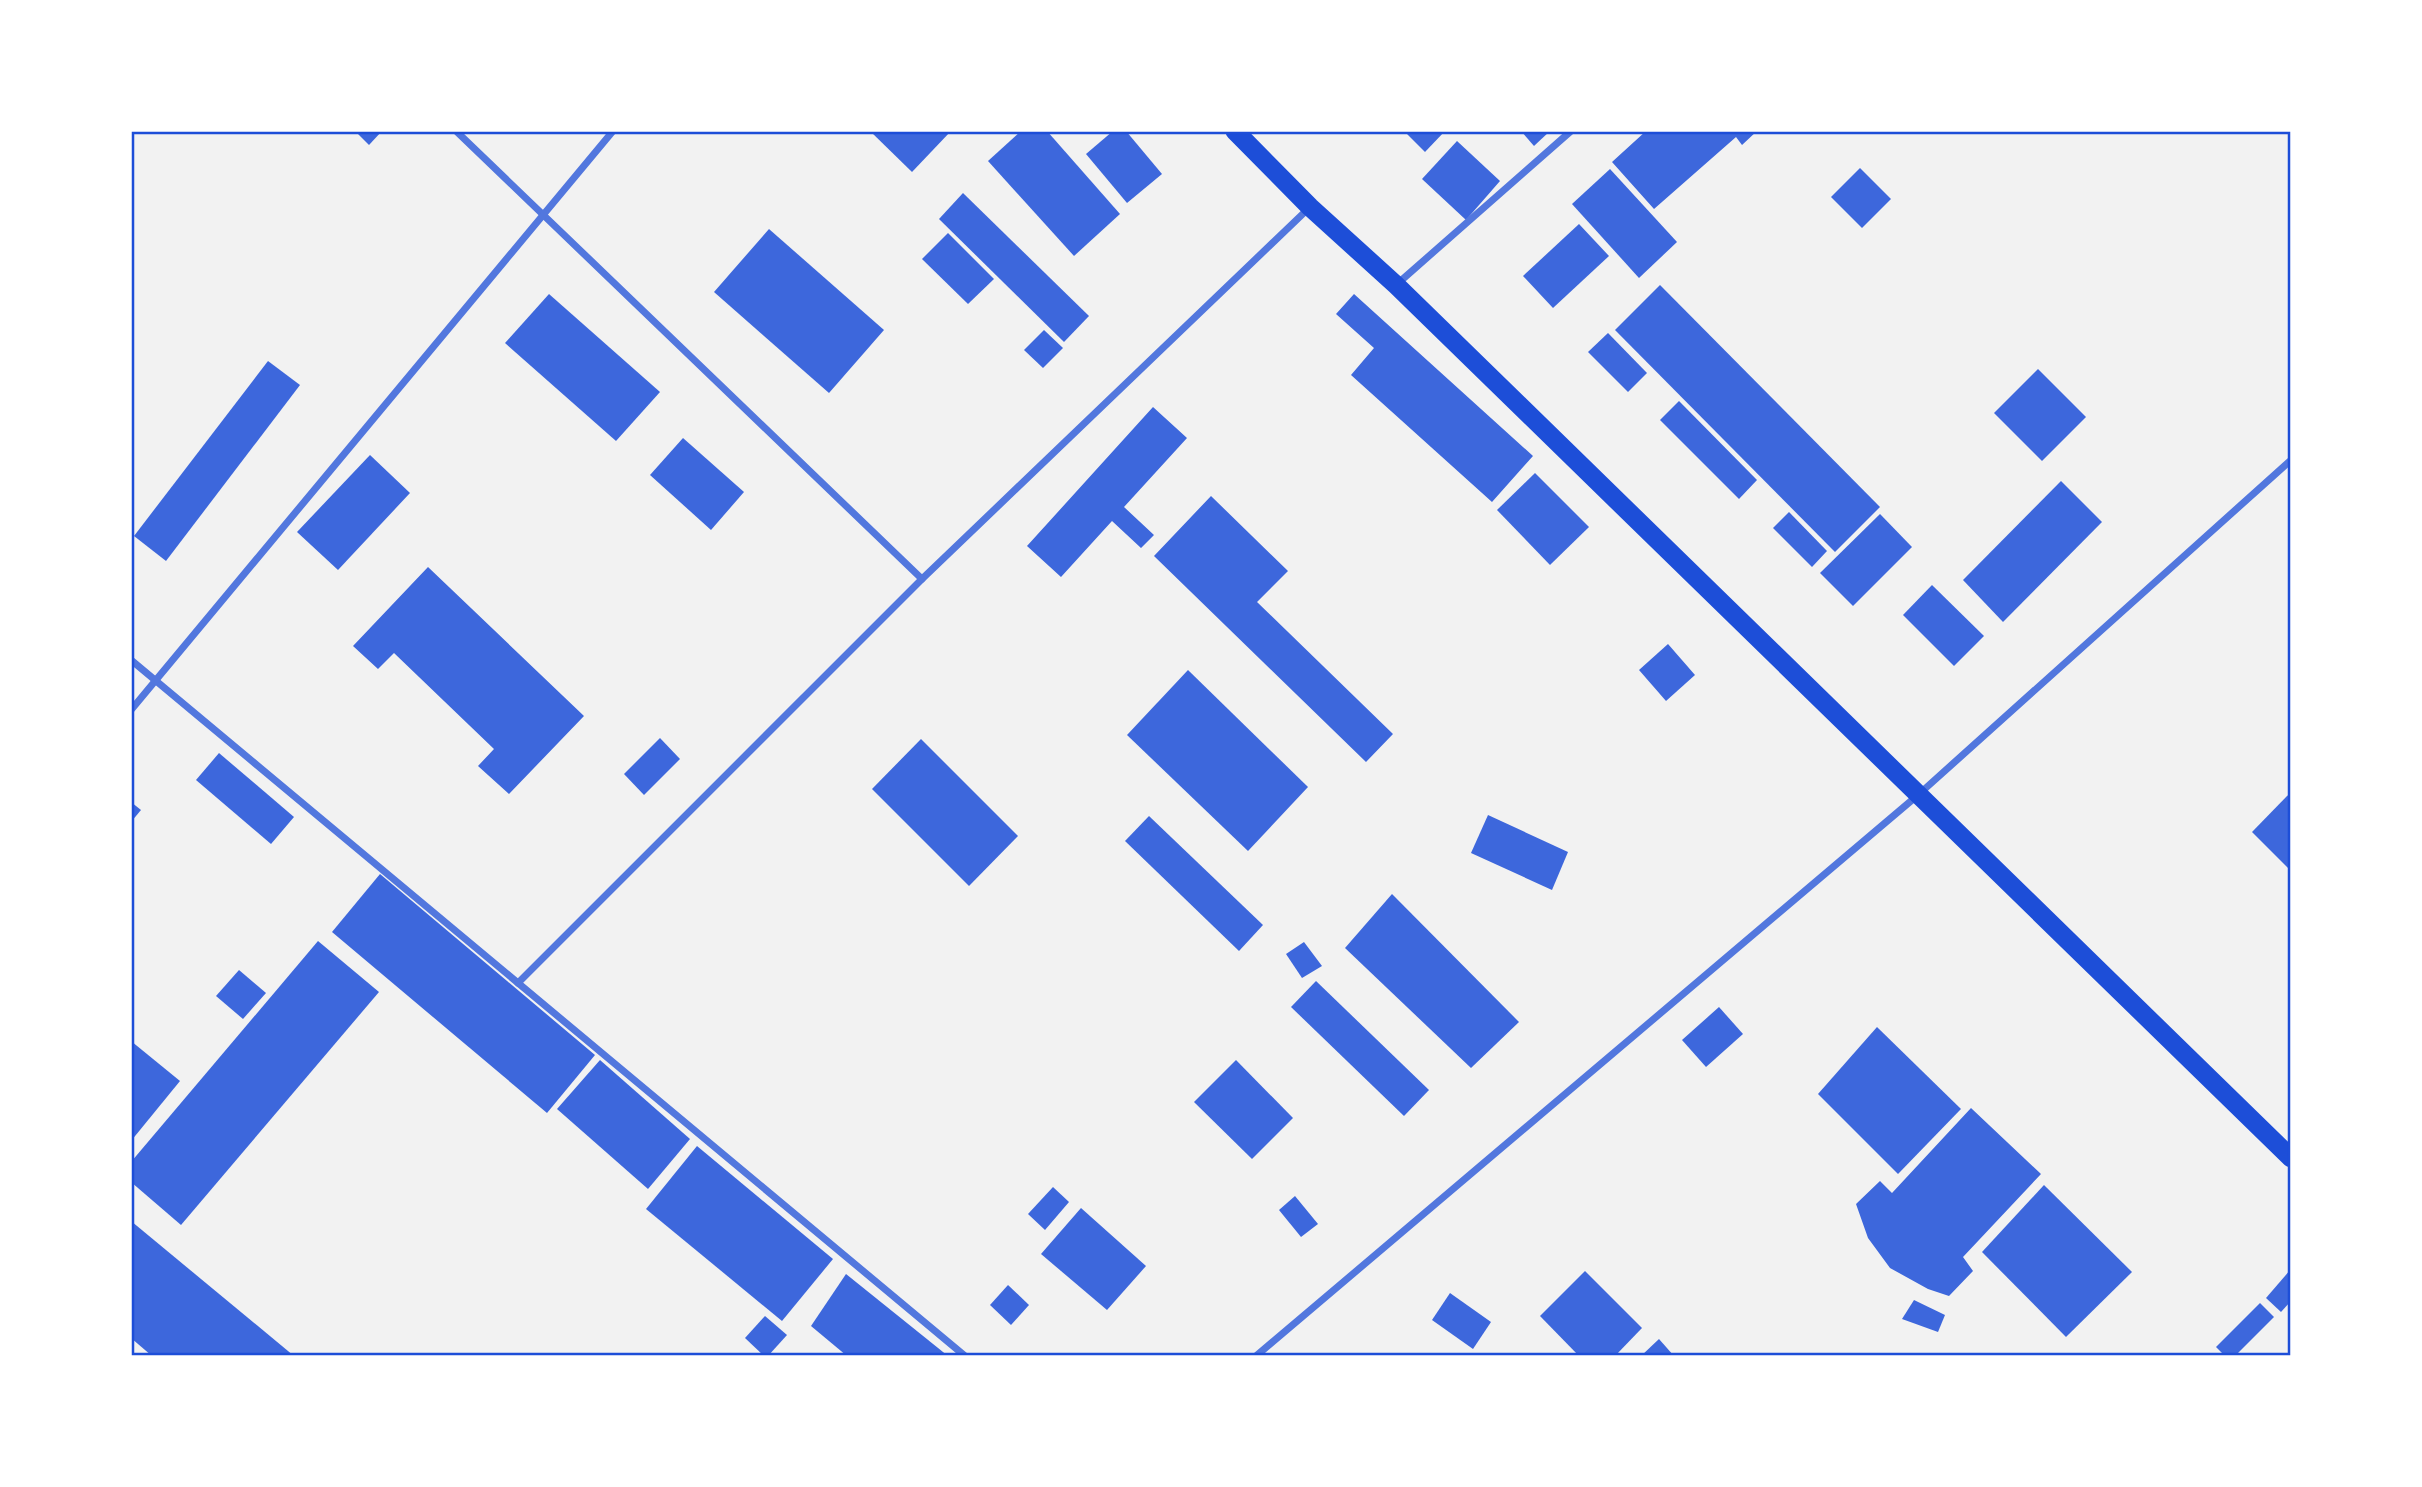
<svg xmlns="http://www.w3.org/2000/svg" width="2422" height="1487" viewBox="0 0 2422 1487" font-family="'Noto Sans',sans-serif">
<rect width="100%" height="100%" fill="#f2f2f2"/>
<g fill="#3d67dc">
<polygon points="355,131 382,131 369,145"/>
<polygon points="870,131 951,131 912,172"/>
<polygon points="1021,131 1047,131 1120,214 1074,256 988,161"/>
<polygon points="1113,131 1126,131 1162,174 1127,203 1086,154"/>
<polygon points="1404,131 1445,131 1425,152"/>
<polygon points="1521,131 1550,131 1534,146"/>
<polygon points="1646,131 1757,131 1742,145 1736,137 1654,209 1612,162"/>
<polygon points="1457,141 1500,181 1466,220 1422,179"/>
<polygon points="1860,168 1891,199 1862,228 1831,197"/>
<polygon points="1610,169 1677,242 1639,278 1572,204"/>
<polygon points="963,193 1089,316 1064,342 939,219"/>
<polygon points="1579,224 1609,256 1553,308 1523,276"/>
<polygon points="769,229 884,330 829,393 714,292"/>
<polygon points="948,233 994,279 968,304 922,259"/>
<polygon points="1660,285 1880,507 1835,552 1615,330"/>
<polygon points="549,294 660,392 616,441 505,343"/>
<polygon points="1354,294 1533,456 1492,502 1351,375 1374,348 1336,314"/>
<polygon points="1044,330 1063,348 1043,368 1024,350"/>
<polygon points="1608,333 1647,373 1628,392 1588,352"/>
<polygon points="268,361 300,385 166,561 134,536"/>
<polygon points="2038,369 2086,417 2042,461 1994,413"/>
<polygon points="1679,401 1757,480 1739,499 1660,420"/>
<polygon points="1153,407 1187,438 1124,507 1154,535 1141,548 1112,521 1061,577 1027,546"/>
<polygon points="683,438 744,492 711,530 650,475"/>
<polygon points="370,455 410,493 338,570 297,532"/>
<polygon points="1535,473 1589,527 1550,565 1497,510"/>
<polygon points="2061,481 2102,522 2003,622 1963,580"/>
<polygon points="1211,496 1288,571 1257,602 1393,734 1366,762 1154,556"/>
<polygon points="1789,512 1827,551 1812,567 1773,528"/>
<polygon points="1880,514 1912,547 1853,606 1820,573"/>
<polygon points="428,567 584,716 509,794 478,766 494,749 394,653 378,669 353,646"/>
<polygon points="1932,585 1984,636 1954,666 1903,615"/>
<polygon points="1668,644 1695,675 1666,701 1639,670"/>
<polygon points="1188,670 1308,787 1248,851 1127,735"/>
<polygon points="660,738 680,759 644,795 624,774"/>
<polygon points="921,739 1018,836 969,886 872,789"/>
<polygon points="219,753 294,817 271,844 196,780"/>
<polygon points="2291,792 2291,871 2252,832"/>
<polygon points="131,802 141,810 131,822"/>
<polygon points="1488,815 1568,852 1552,890 1471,853"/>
<polygon points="1149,816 1263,925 1239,951 1125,841"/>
<polygon points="380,874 595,1055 547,1113 332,932"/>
<polygon points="1392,894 1519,1022 1471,1068 1345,948"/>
<polygon points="318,941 379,992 181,1225 131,1182 131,1162"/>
<polygon points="1304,942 1322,966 1302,978 1286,954"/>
<polygon points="239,970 266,993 243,1019 216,996"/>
<polygon points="1316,981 1429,1090 1404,1116 1291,1007"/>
<polygon points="1719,1007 1743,1034 1706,1067 1682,1040"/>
<polygon points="1877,1027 1961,1109 1898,1174 1818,1094"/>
<polygon points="131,1041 180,1081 131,1141"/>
<polygon points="600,1060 690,1139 648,1189 557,1109"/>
<polygon points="1236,1060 1293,1118 1252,1159 1194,1102"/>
<polygon points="1971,1108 2041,1174 1963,1257 1973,1271 1949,1296 1928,1289 1890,1268 1868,1238 1856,1204 1880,1181 1892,1193"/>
<polygon points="697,1146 833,1259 782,1321 646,1209"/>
<polygon points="2044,1185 2132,1272 2066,1337 1982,1252"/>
<polygon points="1053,1187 1069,1202 1045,1230 1028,1214"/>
<polygon points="1295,1196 1318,1224 1301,1237 1279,1210"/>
<polygon points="1081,1208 1146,1266 1107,1310 1041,1254"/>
<polygon points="131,1221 294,1356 152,1356 131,1338"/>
<polygon points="2291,1269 2291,1301 2281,1312 2266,1298"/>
<polygon points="1585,1271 1642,1328 1615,1356 1579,1356 1540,1316"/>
<polygon points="846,1274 948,1356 847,1356 811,1326"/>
<polygon points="1008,1285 1029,1305 1011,1325 990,1305"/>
<polygon points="1450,1293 1491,1322 1473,1349 1432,1320"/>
<polygon points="1914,1300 1945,1315 1938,1332 1902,1319"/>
<polygon points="2260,1303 2274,1317 2235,1356 2225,1356 2216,1347"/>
<polygon points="765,1316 787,1335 768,1356 764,1356 745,1338"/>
<polygon points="1659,1339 1674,1356 1641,1356"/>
</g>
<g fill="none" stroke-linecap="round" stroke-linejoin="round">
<g stroke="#5277de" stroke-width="7">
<polyline points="456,131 922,579"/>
<polyline points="1396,285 1571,131"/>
<polyline points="131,660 965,1356"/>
<polyline points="131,710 613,131"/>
<polyline points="518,983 922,579 1310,207"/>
<polyline points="1256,1356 1918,795 2291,460"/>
</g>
<polyline stroke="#1d4ed8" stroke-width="19" points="1235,131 1310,207 1396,285 2291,1158"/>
</g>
<rect width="2422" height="1487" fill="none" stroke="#ffffff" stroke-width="266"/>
<rect x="133" y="133" width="2156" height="1221" fill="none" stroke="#1d4ed8" stroke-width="2.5"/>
</svg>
